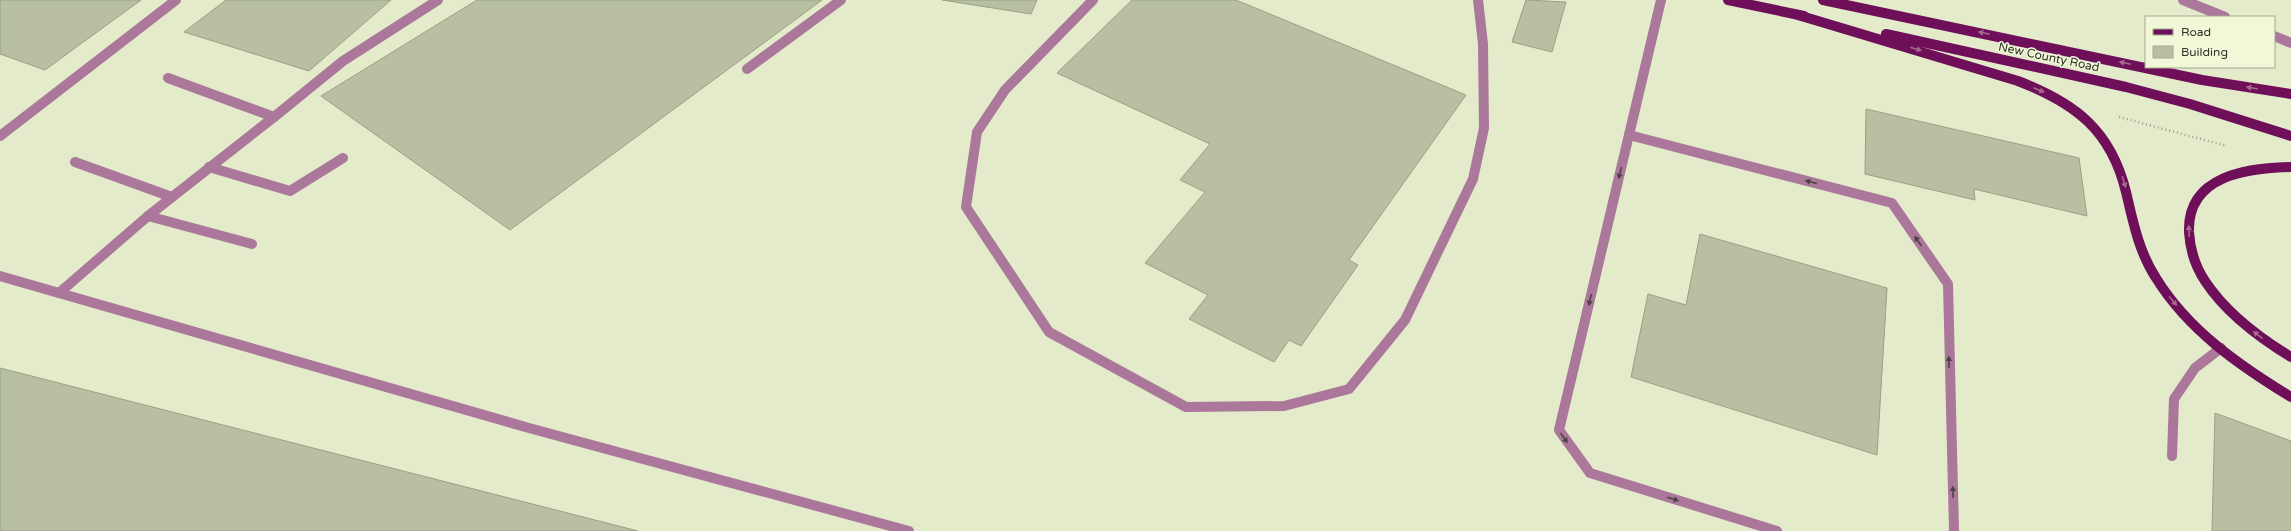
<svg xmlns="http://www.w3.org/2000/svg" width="2291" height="531" viewBox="0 0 2291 531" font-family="'Varela Round',sans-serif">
<rect width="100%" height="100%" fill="#e3ebcb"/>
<g fill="#b9c0a2" stroke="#9aa183">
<polygon points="0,0 141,0 45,70 0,54"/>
<polygon points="226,0 391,0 309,71 184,32"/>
<polygon points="477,0 822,0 510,230 321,96"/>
<polygon points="942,0 1037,0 1031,14"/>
<polygon points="1132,0 1236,0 1466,95 1349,260 1358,265 1301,346 1289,340 1274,362 1189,319 1208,295 1145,263 1205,192 1180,180 1210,144 1057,73"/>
<polygon points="1526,0 1566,2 1552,52 1512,42"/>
<polygon points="1866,109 2079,158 2087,216 1974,189 1975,200 1865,174"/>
<polygon points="1700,234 1887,288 1877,455 1631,377 1648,294 1686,305"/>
<polygon points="0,368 638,531 0,531"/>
<polygon points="2215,413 2291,441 2291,531 2212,531"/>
</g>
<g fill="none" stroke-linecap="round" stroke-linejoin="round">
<polyline stroke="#9ba189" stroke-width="2.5" stroke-dasharray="1 3" stroke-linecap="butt" points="2119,117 2227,146"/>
<g stroke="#ab779a" stroke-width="10">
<polyline points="1093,0 1005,90 977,132 966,207 1049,332 1186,407 1284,406 1349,389 1405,320 1473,179 1484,128 1483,44 1478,0"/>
<polyline points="1661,0 1559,430 1590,473 1777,531"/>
<polyline points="2183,0 2225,17"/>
<polyline points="2274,36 2291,43"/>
<polyline points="747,69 841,0"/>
<polyline points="168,78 274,117 343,61 438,0"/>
<polyline points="1629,135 1892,203 1948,284 1954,531"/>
<polyline points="0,136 176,0"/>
<polyline points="75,162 172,197"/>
<polyline points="209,167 290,191 343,158"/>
<polyline points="148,216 252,244"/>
<polyline points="0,276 529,428 909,531"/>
<polyline points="59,293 148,216 274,117"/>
<polyline points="2172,456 2174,399 2195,368 2221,348"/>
</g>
<g stroke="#6f0f5a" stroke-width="10">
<polyline points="1728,0 1804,16"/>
<polyline points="1823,0 2202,80 2291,94"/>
<path d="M1798,15L2018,81C2075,103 2111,130 2126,192C2133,222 2139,252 2156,278C2188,330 2240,366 2291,397"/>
<polyline points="1886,34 2126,87 2190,104 2291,136"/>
<path d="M2291,167C2248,168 2187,175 2189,232C2190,249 2195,266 2205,281C2226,313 2258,337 2291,357"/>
</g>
</g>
<defs><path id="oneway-solid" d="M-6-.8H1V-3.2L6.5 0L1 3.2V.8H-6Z"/></defs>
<g fill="#a36c8c">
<use href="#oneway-solid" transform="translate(1984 33) rotate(-168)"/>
<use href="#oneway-solid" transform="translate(1916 49) rotate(16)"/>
<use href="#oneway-solid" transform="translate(2125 63) rotate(-168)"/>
<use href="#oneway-solid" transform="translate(2252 88) rotate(-170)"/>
<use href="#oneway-solid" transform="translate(2039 90) rotate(23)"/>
<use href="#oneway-solid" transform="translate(2124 182) rotate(73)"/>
<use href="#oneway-solid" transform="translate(2189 231) rotate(-93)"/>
<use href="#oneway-solid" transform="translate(2173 301) rotate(50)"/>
<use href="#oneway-solid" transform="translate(2258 335) rotate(-142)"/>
</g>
<g fill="#4e4343">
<use href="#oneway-solid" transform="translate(1620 173) rotate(103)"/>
<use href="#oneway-solid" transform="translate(1811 182) rotate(-165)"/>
<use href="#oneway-solid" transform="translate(1918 241) rotate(-125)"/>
<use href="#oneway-solid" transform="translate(1590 300) rotate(103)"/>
<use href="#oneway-solid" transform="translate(1949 362) rotate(-91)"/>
<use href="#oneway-solid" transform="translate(1564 438) rotate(54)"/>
<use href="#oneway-solid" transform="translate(1953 492) rotate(-91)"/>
<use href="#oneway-solid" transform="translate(1673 499) rotate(17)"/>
</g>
<g text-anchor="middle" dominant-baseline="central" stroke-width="3" stroke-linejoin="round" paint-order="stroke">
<g font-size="12" fill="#2f3226" stroke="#f0f8d8">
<text transform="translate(2049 57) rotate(12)">New County Road</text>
</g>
</g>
<rect x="2145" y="16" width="130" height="52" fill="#f0f8d8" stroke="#a3a991"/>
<rect x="2153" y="29" width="20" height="6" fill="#6f0f5a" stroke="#a3a991"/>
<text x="2181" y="36" font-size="12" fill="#2f3226">Road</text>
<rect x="2153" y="46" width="20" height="12" fill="#b9c0a2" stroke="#a3a991"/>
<text x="2181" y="56" font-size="12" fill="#2f3226">Building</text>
</svg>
